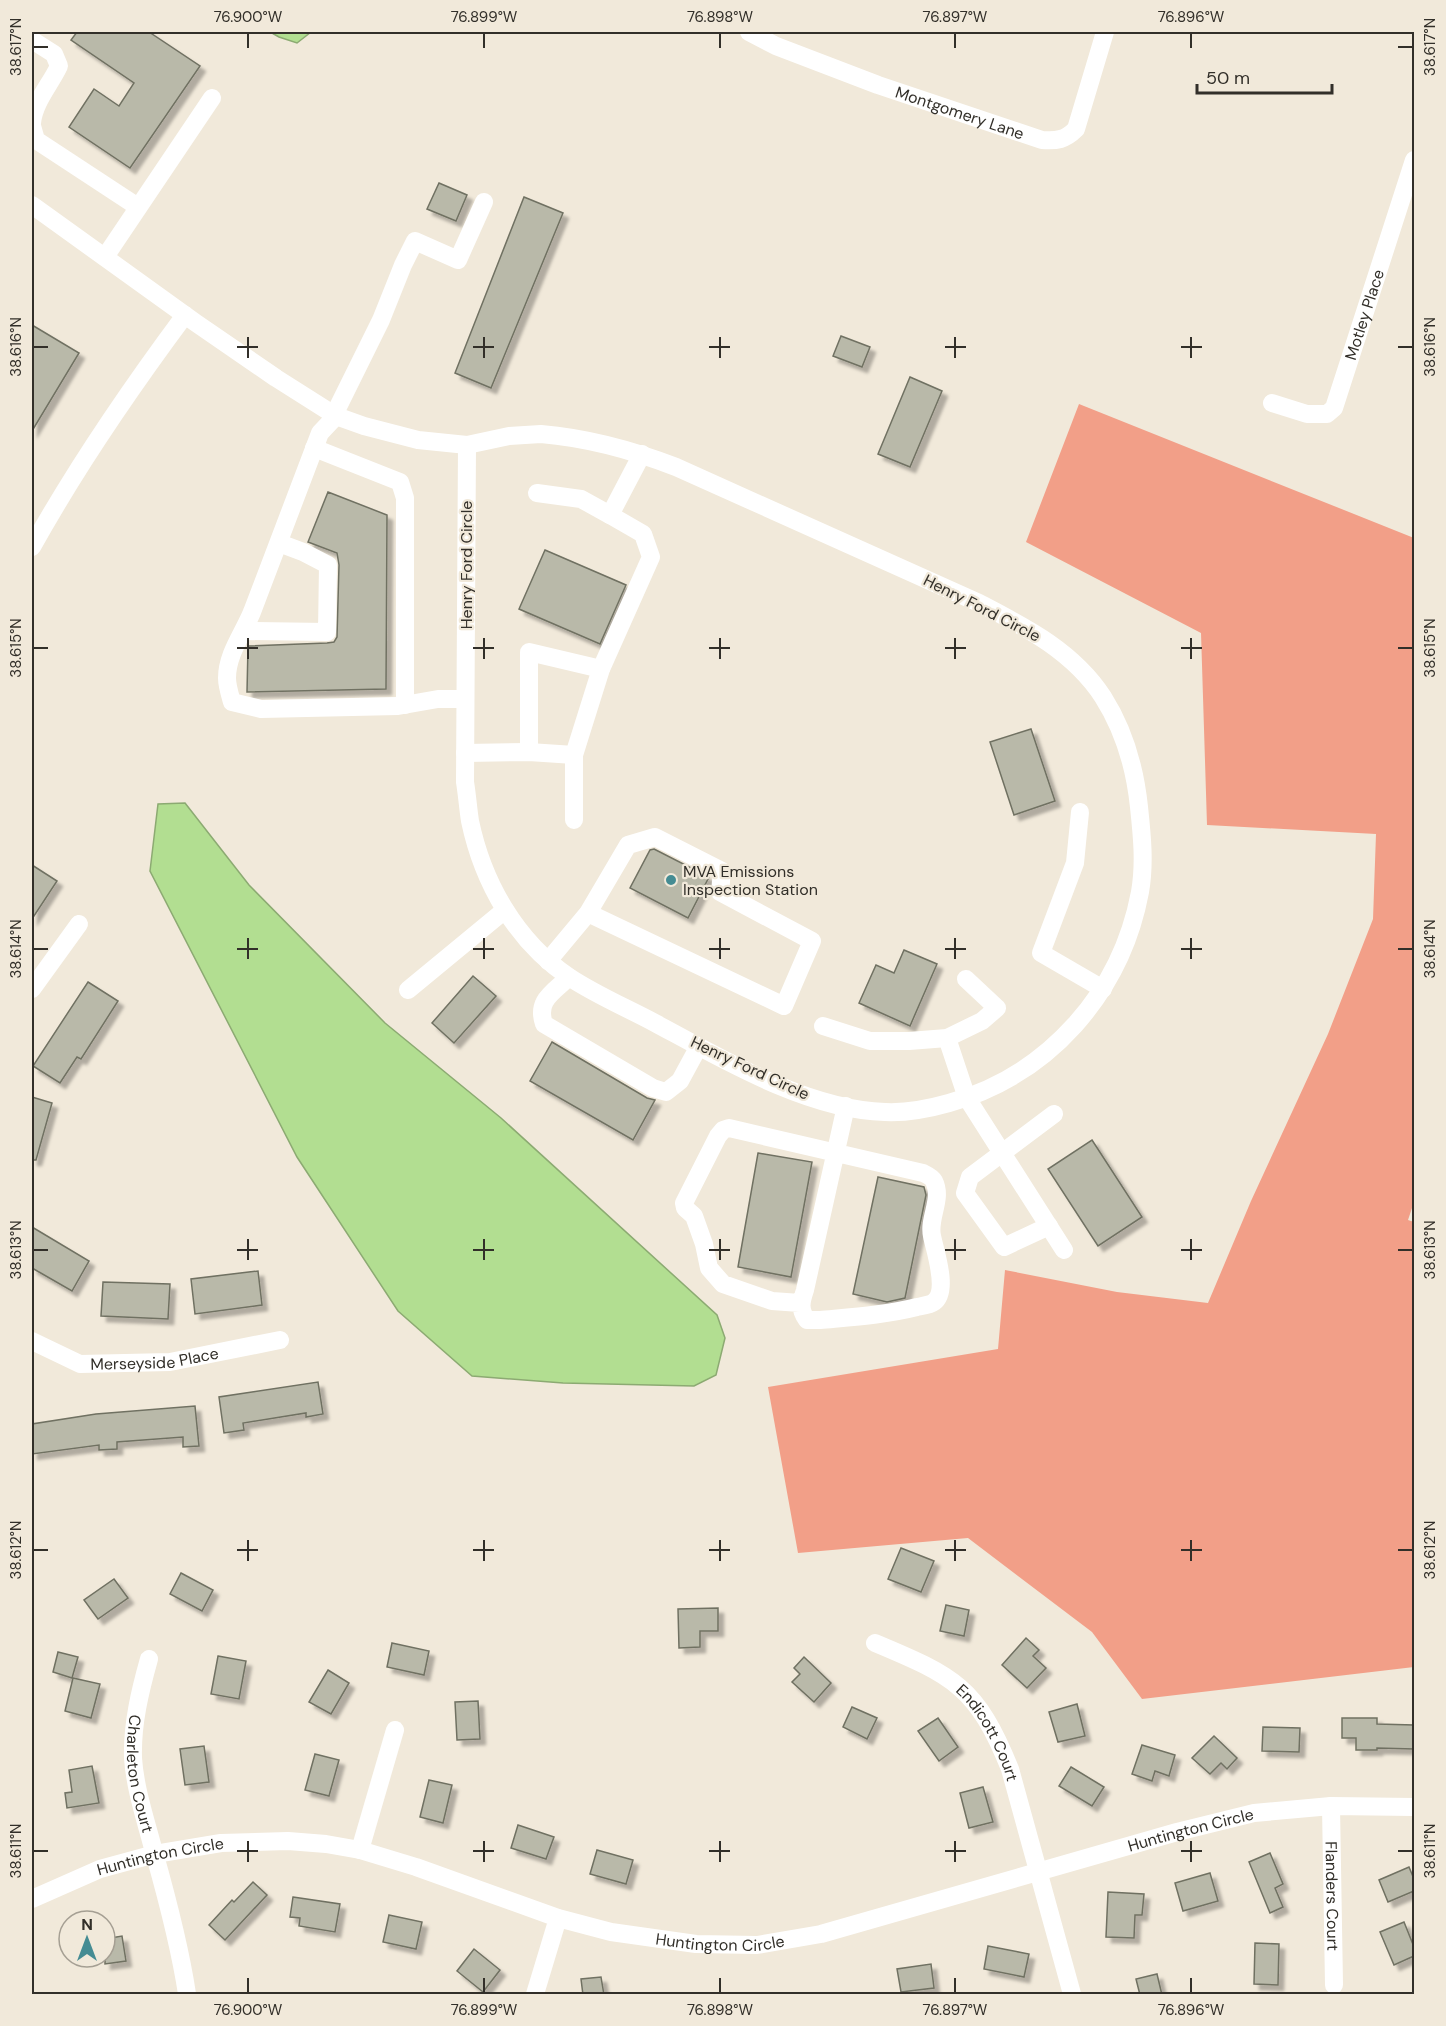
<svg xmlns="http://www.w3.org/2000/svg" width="1446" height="2026" viewBox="0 0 1446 2026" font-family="'DM Sans',sans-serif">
<defs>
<filter id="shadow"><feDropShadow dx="5.5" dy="5.5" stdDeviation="1.5" flood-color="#0004"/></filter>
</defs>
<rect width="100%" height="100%" fill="#f1e9da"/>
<polygon fill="#f29f88" points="1079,404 1414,538 1414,1202 1408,1220 1414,1222 1414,1667 1142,1699 1092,1632 968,1538 798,1553 768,1387 998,1349 1005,1270 1117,1292 1208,1303 1251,1201 1328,1034 1373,919 1376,834 1207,825 1201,633 1026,542"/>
<g fill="#b2de91" stroke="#8caa72" stroke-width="1.5">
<polygon points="270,32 311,32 297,43 279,37"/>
<polygon points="185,803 249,885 385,1023 501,1118 717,1315 725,1338 716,1375 694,1386 563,1383 472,1376 398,1311 297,1157 150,871 158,804"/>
</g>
<g fill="#b9b9a9" stroke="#707162" stroke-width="1.5" filter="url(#shadow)">
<polygon points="77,32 149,32 200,66 130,168 69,127 94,89 119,106 134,83 71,40"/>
<polygon points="439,183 467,195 456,221 427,209"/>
<polygon points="524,197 563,213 491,388 455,373"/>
<polygon points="32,325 79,353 32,431"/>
<polygon points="841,336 870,347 862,367 833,356"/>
<polygon points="910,377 942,391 910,467 878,454"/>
<polygon points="328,492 387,515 386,689 247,692 248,646 327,643 334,642 337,637 339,565 337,553 308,542"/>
<polygon points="545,550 626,585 600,644 519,609"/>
<polygon points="1031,729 1055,801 1014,815 990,742"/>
<polygon points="654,849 709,877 688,918 630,888 650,850"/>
<polygon points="32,865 57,881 32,919"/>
<polygon points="904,950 937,964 910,1026 859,1003 876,965 894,973"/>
<polygon points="473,976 496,996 454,1043 432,1023"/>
<polygon points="88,982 118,1001 81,1059 77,1057 60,1083 33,1066"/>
<polygon points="552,1042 647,1098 655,1100 633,1140 530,1081"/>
<polygon points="32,1097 52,1103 36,1160 32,1160"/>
<polygon points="1092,1140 1142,1217 1098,1246 1048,1169"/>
<polygon points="758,1153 812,1162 791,1277 738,1267"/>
<polygon points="878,1177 924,1187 926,1195 905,1298 887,1302 853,1294"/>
<polygon points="32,1227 89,1261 72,1291 32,1268"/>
<polygon points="258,1271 262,1305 195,1314 191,1279"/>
<polygon points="103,1282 170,1284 168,1319 101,1316"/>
<polygon points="318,1382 323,1414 306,1417 306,1413 243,1423 244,1430 224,1433 219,1397"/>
<polygon points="195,1406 199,1446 183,1447 183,1437 117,1442 117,1449 99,1450 99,1445 32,1454 32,1424 96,1414"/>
<polygon points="901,1548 934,1561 921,1592 888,1579"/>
<polygon points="181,1573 213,1590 202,1611 170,1594"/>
<polygon points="114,1579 128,1598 98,1619 84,1600"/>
<polygon points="946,1605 969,1610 964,1636 940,1631"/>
<polygon points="718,1608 718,1631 700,1631 700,1647 679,1648 678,1609"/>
<polygon points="1026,1638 1039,1650 1033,1656 1046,1668 1027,1688 1002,1665"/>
<polygon points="392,1643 429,1651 424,1675 387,1667"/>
<polygon points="58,1652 78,1657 72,1678 53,1672"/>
<polygon points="218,1656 246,1661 239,1699 211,1694"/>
<polygon points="804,1657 831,1683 814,1702 792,1682 800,1674 794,1668"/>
<polygon points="328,1670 349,1683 331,1714 309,1702"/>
<polygon points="73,1678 100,1684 91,1718 65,1711"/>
<polygon points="478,1701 480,1739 457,1740 455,1702"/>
<polygon points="1077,1704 1085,1736 1058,1742 1049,1712"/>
<polygon points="852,1707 877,1718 867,1739 843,1727"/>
<polygon points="938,1718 958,1747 939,1761 918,1731"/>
<polygon points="1342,1718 1377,1718 1377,1724 1414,1725 1414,1749 1377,1748 1377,1750 1356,1750 1356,1738 1342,1738"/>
<polygon points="1263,1727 1300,1728 1299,1752 1262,1751"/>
<polygon points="1214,1736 1237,1758 1227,1769 1221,1763 1210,1774 1192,1758"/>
<polygon points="1142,1745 1175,1755 1169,1776 1155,1771 1152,1781 1132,1774"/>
<polygon points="204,1746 209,1782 185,1785 180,1749"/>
<polygon points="315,1754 339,1760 329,1796 305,1790"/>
<polygon points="92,1766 99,1803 67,1808 65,1793 72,1792 69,1770"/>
<polygon points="1071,1767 1104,1787 1092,1806 1059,1786"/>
<polygon points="429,1780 452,1785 443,1823 420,1817"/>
<polygon points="983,1787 993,1822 969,1828 960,1793"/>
<polygon points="518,1825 554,1837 546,1859 511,1848"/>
<polygon points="597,1850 633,1860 626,1884 590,1874"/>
<polygon points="1270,1853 1283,1884 1275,1888 1283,1907 1270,1913 1249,1862"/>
<polygon points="1409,1867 1414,1879 1414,1891 1388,1902 1379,1880"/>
<polygon points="1210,1873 1218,1901 1183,1911 1175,1883"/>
<polygon points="253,1882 267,1895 225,1940 209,1925 232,1900 234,1902"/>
<polygon points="1108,1892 1144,1894 1142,1915 1135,1915 1134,1938 1106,1937"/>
<polygon points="293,1897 340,1904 335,1932 299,1926 300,1918 290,1917"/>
<polygon points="389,1915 422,1922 416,1949 383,1942"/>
<polygon points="1404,1922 1414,1947 1414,1956 1394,1965 1380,1932"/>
<polygon points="122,1936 126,1961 105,1964 105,1939"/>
<polygon points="1255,1943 1279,1944 1278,1985 1254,1984"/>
<polygon points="988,1946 1029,1954 1024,1977 984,1969"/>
<polygon points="474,1949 500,1970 483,1992 457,1971"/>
<polygon points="931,1964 934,1988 901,1992 897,1969"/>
<polygon points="1157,1974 1162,1995 1140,1995 1136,1979"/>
<polygon points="601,1977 604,1995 583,1995 581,1979"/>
</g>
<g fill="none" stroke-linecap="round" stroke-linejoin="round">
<g stroke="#fff" stroke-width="18">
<path id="s1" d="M749,32L776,46L878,85L1042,140C1057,141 1065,140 1076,129L1105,32"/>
<path d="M32,40L54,54L59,66C50,85 34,102 32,123"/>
<polyline points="32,126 36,140 138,207"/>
<polyline points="32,205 196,323 276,378 336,416 364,426 418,440 467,445"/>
<polyline points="105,257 212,98"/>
<path id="s2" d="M1272,403L1307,414H1327L1334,408L1414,160"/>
<polyline points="334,415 381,320 403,265 415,241 458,260 484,202"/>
<path d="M336,416L320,433L252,612C243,634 227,654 227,678C227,686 230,695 232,702L261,709L398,706L438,699H465"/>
<path d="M541,434C588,438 632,450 676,467L979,603C1025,627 1073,651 1103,697C1124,730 1135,768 1139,807C1142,835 1145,864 1140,892C1121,993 1049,1075 949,1103C928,1109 907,1113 885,1112C808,1110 722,1059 655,1023C627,1008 596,995 569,977C516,941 483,883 470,821C468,808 467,794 465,782L467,445L509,436Z"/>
<polyline points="314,448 400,482 405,498 405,705"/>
<polyline points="537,493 581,499 610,515"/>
<path d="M32,547C77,466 130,389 185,315"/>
<polyline points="244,631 327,632 328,565 303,552 279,543"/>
<polyline points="529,752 529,652 601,669"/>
<polyline points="465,753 529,752 574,755"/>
<polyline points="1080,812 1075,863 1041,953 1103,989"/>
<polyline points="574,820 574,755 601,669 651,557 643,534 610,515 642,454"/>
<polyline points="548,961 588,913 784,1006 812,941 720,892 722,871 655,837 628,845 588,913"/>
<path d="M569,977C553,993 536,1000 544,1024L653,1088L666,1092L680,1081L699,1046"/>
<polyline points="32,989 79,924"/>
<polyline points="408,990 505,910"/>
<polyline points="823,1026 870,1041 909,1041 947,1038 982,1021 997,1008 966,979"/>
<polyline points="947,1038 967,1098 1064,1250"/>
<polyline points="1049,1226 1004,1247 965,1193 970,1177 1054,1114"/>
<path d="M800,1303L772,1301L723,1284L709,1268L704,1244L694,1216L685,1208L684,1203L718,1136L723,1130L729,1128L923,1173C927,1175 932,1177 934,1181C943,1199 928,1218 932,1236C935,1251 949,1291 934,1302C930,1305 922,1306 917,1307C885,1315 852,1317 820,1320H807C799,1309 801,1302 805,1290L846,1106"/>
<path id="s3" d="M32,1341L80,1364L170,1362L280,1340"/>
<path id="s4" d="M875,1643C954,1676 977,1687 1010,1769L1072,1994"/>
<path id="s5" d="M149,1659C140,1691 132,1724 133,1758C135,1789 146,1821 154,1852C167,1898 180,1947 187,1994"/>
<path id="s6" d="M1331,1806L1334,1985"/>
<polyline points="360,1850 395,1730"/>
<path id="s7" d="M32,1899L100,1869L155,1854L221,1843L288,1841L326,1844L360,1850L416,1867L558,1918L611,1932L696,1944L757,1945L821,1934L1177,1832L1254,1813L1331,1806L1414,1807"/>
<polyline points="535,1994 558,1918"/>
</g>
</g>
<path fill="none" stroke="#322f29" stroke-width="2" d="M248,33V48M484,33V48M720,33V48M955,33V48M1191,33V48M33,47H48M1398,47H1413M248,337V358M484,337V358M720,337V358M955,337V358M1191,337V358M33,347H48M237,347H258M473,347H494M709,347H730M945,347H966M1181,347H1202M1398,347H1413M248,638V659M484,638V659M720,638V659M955,638V659M1191,638V659M33,648H48M237,648H258M473,648H494M709,648H730M945,648H966M1181,648H1202M1398,648H1413M248,938V959M484,938V959M720,938V959M955,938V959M1191,938V959M33,949H48M237,949H258M473,949H494M709,949H730M945,949H966M1181,949H1202M1398,949H1413M248,1239V1260M484,1239V1260M720,1239V1260M955,1239V1260M1191,1239V1260M33,1250H48M237,1250H258M473,1250H494M709,1250H730M945,1250H966M1181,1250H1202M1398,1250H1413M248,1540V1561M484,1540V1561M720,1540V1561M955,1540V1561M1191,1540V1561M33,1550H48M237,1550H258M473,1550H494M709,1550H730M945,1550H966M1181,1550H1202M1398,1550H1413M248,1841V1862M484,1841V1862M720,1841V1862M955,1841V1862M1191,1841V1862M33,1851H48M237,1851H258M473,1851H494M709,1851H730M945,1851H966M1181,1851H1202M1398,1851H1413M248,1978V1993M484,1978V1993M720,1978V1993M955,1978V1993M1191,1978V1993"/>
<circle fill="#458c93" stroke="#f1e9da" stroke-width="2" cx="671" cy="880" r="6"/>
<g text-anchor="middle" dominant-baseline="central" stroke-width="4.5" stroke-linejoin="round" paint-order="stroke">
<g font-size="16" fill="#322f29" stroke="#f1e9da">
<text stroke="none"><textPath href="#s1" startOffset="226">Montgomery Lane</textPath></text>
<text stroke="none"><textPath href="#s2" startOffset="164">Motley Place</textPath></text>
<text transform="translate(466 565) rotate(-90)">Henry Ford Circle</text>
<text transform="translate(982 608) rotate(27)">Henry Ford Circle</text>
<text transform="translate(750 1068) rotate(25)">Henry Ford Circle</text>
<text stroke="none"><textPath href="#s3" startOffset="128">Merseyside Place</textPath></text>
<text stroke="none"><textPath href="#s4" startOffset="150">Endicott Court</textPath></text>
<text stroke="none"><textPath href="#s5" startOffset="117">Charleton Court</textPath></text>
<text stroke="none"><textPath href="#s7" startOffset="1198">Huntington Circle</textPath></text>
<text stroke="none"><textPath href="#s7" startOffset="136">Huntington Circle</textPath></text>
<text stroke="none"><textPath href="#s6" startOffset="90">Flanders Court</textPath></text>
<text stroke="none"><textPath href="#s7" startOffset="712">Huntington Circle</textPath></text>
</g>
<g font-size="16" fill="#322f29" stroke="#f1e9da" text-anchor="start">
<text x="683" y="871">MVA Emissions<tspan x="683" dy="18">Inspection Station</tspan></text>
</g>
</g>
<rect width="1446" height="2026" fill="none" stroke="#f1e9da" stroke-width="66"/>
<g transform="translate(87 1939)"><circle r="28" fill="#f1e9da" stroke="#a59f93" stroke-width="1.5"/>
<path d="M0-4.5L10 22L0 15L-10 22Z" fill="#458c93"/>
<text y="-9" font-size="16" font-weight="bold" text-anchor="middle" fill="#322f29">N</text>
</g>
<path d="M1197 84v9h135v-9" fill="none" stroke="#322f29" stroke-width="3"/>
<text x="1206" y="84" font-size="18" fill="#322f29" stroke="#f1e9da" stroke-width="4.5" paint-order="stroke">50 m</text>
<rect x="33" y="33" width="1380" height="1960" fill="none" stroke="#322f29" stroke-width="2"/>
<g font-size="15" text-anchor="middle" fill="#322f29">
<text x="248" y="22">76.900°W</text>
<text x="484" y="22">76.899°W</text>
<text x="720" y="22">76.898°W</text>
<text x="955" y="22">76.897°W</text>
<text x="1191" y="22">76.896°W</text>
<text transform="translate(16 47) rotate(-90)" y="5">38.617°N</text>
<text transform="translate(1430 47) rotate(-90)" y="5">38.617°N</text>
<text transform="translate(16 347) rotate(-90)" y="5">38.616°N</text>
<text transform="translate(1430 347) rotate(-90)" y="5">38.616°N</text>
<text transform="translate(16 648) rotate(-90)" y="5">38.615°N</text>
<text transform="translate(1430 648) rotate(-90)" y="5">38.615°N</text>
<text transform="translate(16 949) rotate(-90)" y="5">38.614°N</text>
<text transform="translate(1430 949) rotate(-90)" y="5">38.614°N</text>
<text transform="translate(16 1250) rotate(-90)" y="5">38.613°N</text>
<text transform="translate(1430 1250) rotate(-90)" y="5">38.613°N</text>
<text transform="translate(16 1550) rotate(-90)" y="5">38.612°N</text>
<text transform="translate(1430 1550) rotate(-90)" y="5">38.612°N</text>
<text transform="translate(16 1851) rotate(-90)" y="5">38.611°N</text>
<text transform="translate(1430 1851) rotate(-90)" y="5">38.611°N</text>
<text x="248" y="2015">76.900°W</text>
<text x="484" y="2015">76.899°W</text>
<text x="720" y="2015">76.898°W</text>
<text x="955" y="2015">76.897°W</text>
<text x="1191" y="2015">76.896°W</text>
</g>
</svg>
